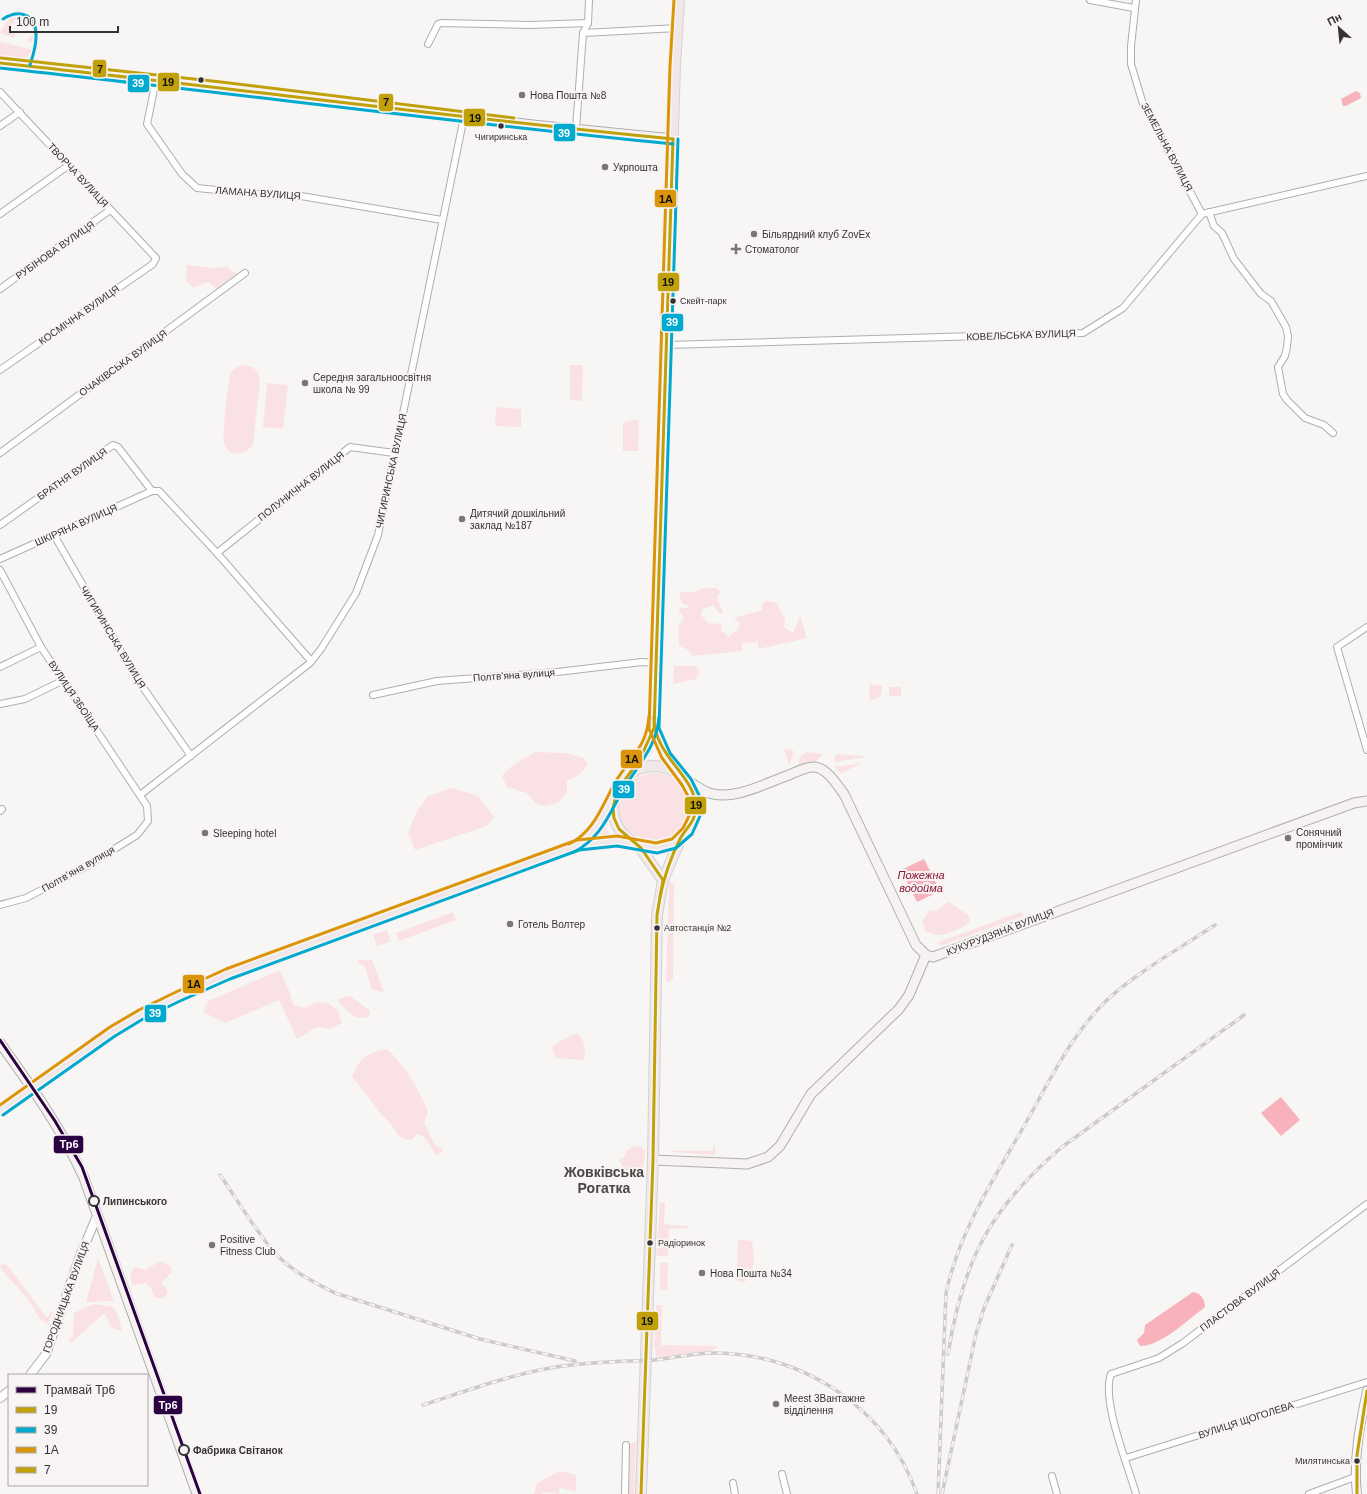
<svg xmlns="http://www.w3.org/2000/svg" width="1367" height="1494" viewBox="0 0 1367 1494" font-family="Helvetica,sans-serif">
<rect width="100%" height="100%" fill="#f8f5f5"/>
<g fill="#fae2e4">
<path d="M26,15C34,17 35,22 37,29L34,30L31,22H26L22,18L15,20L11,26L12,32L15,34L14,38L0,33L9,19Z"/>
<polygon points="34,33 37,34 37,45 27,40"/>
<polygon points="0,42 33,50 27,58 0,56"/>
<path d="M187,265L213,268L228,267L230,270L239,274C234,279 223,291 216,288C212,286 211,283 207,282L194,288L186,281Z"/>
<path d="M244,365C254,366 259,371 260,381L253,444C246,457 226,458 224,441C222,433 228,380 231,373C234,368 239,366 244,365Z"/>
<polygon points="570,365 583,365 582,401 570,400"/>
<polygon points="267,383 288,385 283,429 263,427"/>
<polygon points="496,407 521,409 521,427 495,426"/>
<polygon points="639,420 638,451 623,451 623,425 626,421"/>
<polygon points="705,588 716,588 721,592 717,597 723,613 720,614 713,605 703,609 701,615 708,623 722,624 721,630 729,637 738,629 740,624 734,618 762,610 762,604 766,601 777,603 780,611 785,618 784,627 793,633 800,616 807,638 759,649 758,642 742,643 742,650 734,652 692,656 689,650 679,646 678,627 684,617 679,612 680,608 689,608 688,605 682,604 679,592 694,592"/>
<polygon points="674,666 696,666 700,672 696,679 673,684"/>
<path d="M870,684L882,686C881,695 882,698 872,700L869,698Z"/>
<rect x="889" y="687" width="12" height="9"/>
<polygon points="784,749 794,751 789,766"/>
<polygon points="535,752 565,753 584,758 588,765 579,775 567,781 567,792 558,803 544,806 535,803 527,793 507,787 502,776 512,766"/>
<polygon points="807,752 823,754 818,760 797,768 800,757"/>
<polygon points="837,754 863,756 865,757 836,762 834,759"/>
<polygon points="862,763 841,773 834,767"/>
<circle cx="654" cy="808" r="35"/>
<polygon points="452,788 478,796 494,817 487,826 415,850 408,833 416,813 428,796"/>
<polygon points="605,822 609,835 591,839"/>
<polygon points="669,883 674,883 673,979 669,982 666,982"/>
<path d="M949,902L968,915L970,921C963,928 948,935 938,935C934,935 929,932 925,931L922,921L930,910L936,911Z"/>
<polygon points="453,912 456,920 399,941 396,933"/>
<polygon points="1021,912 1024,916 940,946 938,942"/>
<polygon points="387,930 391,941 377,946 373,935"/>
<polygon points="359,960 372,960 384,992 372,990 365,967 356,961"/>
<polygon points="280,970 290,993 293,1005 305,1008 316,1002 328,1003 338,1011 342,1023 329,1029 317,1027 297,1039 279,1000 225,1023 203,1012 208,1001"/>
<path d="M350,996L370,1011L369,1017C356,1021 346,1011 339,1002L338,999Z"/>
<path d="M577,1033C585,1040 586,1049 584,1060L556,1058L552,1048L558,1042Z"/>
<path d="M387,1049C404,1064 420,1091 428,1112L424,1123L435,1145L444,1150L437,1156L424,1137L417,1134L411,1140L403,1139L398,1135L391,1124L382,1115L352,1076C359,1059 369,1051 387,1049Z"/>
<polygon points="713,1145 715,1145 715,1155 671,1152 671,1151 713,1151"/>
<polygon points="633,1146 641,1147 645,1150 643,1171 635,1173 625,1171 619,1160 626,1155 625,1152"/>
<polygon points="660,1203 665,1203 664,1224 688,1226 688,1228 669,1229 668,1256 656,1256"/>
<path d="M738,1240L751,1241C756,1252 755,1275 744,1282L735,1280L737,1271Z"/>
<polygon points="98,1258 114,1301 86,1302"/>
<polygon points="160,1261 170,1266 172,1272 161,1283 166,1288 168,1294 161,1299 154,1297 152,1290 146,1283 132,1285 130,1275 134,1267 145,1270"/>
<polygon points="660,1263 668,1263 667,1290 660,1290"/>
<polygon points="3,1264 7,1265 47,1318 51,1311 53,1312 48,1324 40,1319 28,1299 1,1269 0,1266"/>
<path d="M94,1304L113,1307L118,1315L122,1331L112,1328L105,1314C101,1315 77,1338 71,1343L69,1341L73,1335L74,1313Z"/>
<polygon points="656,1305 662,1305 661,1345 718,1346 709,1353 656,1359 655,1347 654,1346"/>
<polygon points="636,1441 634,1494 625,1494 626,1447"/>
<polygon points="560,1471 576,1475 576,1491 560,1488 559,1494 542,1492 542,1494 534,1494 537,1483"/>
</g>
<g fill="#f8b2bb">
<polygon points="1356,91 1360,93 1361,98 1346,106 1343,106 1341,99"/>
<polygon points="924,859 940,891 917,902 901,870"/>
<polygon points="1281,1097 1300,1120 1281,1136 1261,1113"/>
<path d="M1193,1292C1201,1293 1205,1300 1205,1307C1189,1319 1160,1347 1140,1346L1137,1340L1144,1333L1145,1325Z"/>
</g>
<g fill="none" stroke-linecap="round" stroke-linejoin="round">
<g stroke="#afaeae" stroke-width="8">
<g id="minor">
<polyline points="1090,0 1134,8"/>
<polyline points="1136,0 1131,46 1131,64 1143,104 1202,214"/>
<polyline points="583,33 678,28"/>
<polyline points="428,44 438,24 441,23 531,25 588,23"/>
<polyline points="156,80 147,124 182,174 197,188 269,195 301,196 442,220"/>
<polyline points="0,92 156,258 153,264 0,370"/>
<polyline points="0,126 20,112"/>
<polyline points="576,129 583,33 588,23 589,0"/>
<polyline points="1209,212 1214,226 1222,233 1234,259 1261,294 1271,301 1286,327 1288,336 1287,347 1285,356 1278,367 1283,394 1287,400 1305,418 1324,425 1333,433"/>
<polyline points="0,214 69,165"/>
<polyline points="0,289 110,210"/>
<polyline points="667,345 1083,333 1123,308 1202,214 1367,176"/>
<polyline points="0,453 245,273"/>
<polyline points="0,525 113,445 118,447 152,491"/>
<polyline points="54,535 135,676 191,756"/>
<polyline points="217,553 350,447 394,453"/>
<polyline points="0,559 152,491 159,491 217,553 311,661"/>
<polyline points="0,570 41,647 147,806 148,821 137,835 87,866 26,898 0,905"/>
<polyline points="1367,627 1337,647 1367,750"/>
<polyline points="0,667 41,647"/>
<polyline points="373,695 437,681 557,672 642,662 656,663"/>
<polyline points="0,704 25,699 64,680"/>
<polyline points="140,795 310,663 321,649 356,593 378,535 464,117"/>
<polyline points="0,811 2,809"/>
<polyline points="1126,1458 1367,1382"/>
<polyline points="782,1474 787,1494"/>
<polyline points="1052,1476 1057,1494"/>
<polyline points="733,1483 735,1494"/>
<polyline points="625,1494 626,1445"/>
<path d="M1136,1494C1128,1465 1101,1401 1111,1374L1159,1358L1183,1343L1367,1204"/>
<polyline points="1309,1494 1355,1477"/>
</g>
</g>
<g stroke="#afaeae" stroke-width="10">
<g id="tertiary">
<polyline points="30,1375 46,1354 80,1256 97,1216"/>
<polyline points="0,1398 9,1391"/>
<path d="M1357,1494C1353,1459 1360,1425 1367,1391"/>
</g>
</g>
<g stroke="#afaeae" stroke-width="11">
<g id="secondary">
<polyline points="0,63 220,87 533,125 673,139"/>
<path d="M685,779C693,784 701,790 709,793C734,801 766,783 789,775C796,772 807,766 815,767C828,769 837,785 844,794L916,945L926,955L933,957L1354,803L1367,801"/>
<path d="M0,1043C31,1086 62,1129 84,1178L197,1494"/>
<polyline points="653,1160 747,1164 768,1157 780,1146 811,1094 899,1009 909,995 926,955"/>
</g>
</g>
<g stroke="#d4d2d2" stroke-width="12">
<g id="primary">
<polyline points="654,729 662,749 678,772"/>
<circle cx="654" cy="807" r="41"/>
<polyline points="621,783 646,750 654,728 675,66 679,0"/>
<polyline points="579,845 599,824 613,799"/>
<polyline points="638,845 663,880"/>
<path d="M0,1111C42,1080 84,1048 129,1021C161,1003 195,989 228,974L578,845L610,840L633,842"/>
<polyline points="641,1494 653,1160 657,915 663,880 681,838"/>
</g>
</g>
<use href="#minor" stroke="#fefefe" stroke-width="6"/>
<use href="#tertiary" stroke="#fefefe" stroke-width="8"/>
<use href="#secondary" stroke="#f6f2f2" stroke-width="9"/>
<use href="#primary" stroke="#f0e7e8" stroke-width="10"/>
<g stroke="#cccaca" stroke-width="3.5">
<g id="rail">
<path d="M220,1175C239,1202 257,1234 280,1258C295,1273 316,1283 335,1293L480,1339L575,1361"/>
<path d="M948,1354C963,1260 990,1208 1062,1147L1244,1015"/>
<path d="M423,1405C463,1392 504,1377 545,1369C581,1362 617,1362 654,1360C675,1358 696,1352 717,1353C806,1355 887,1409 917,1494"/>
<path d="M938,1494L946,1293C960,1228 996,1176 1028,1119C1051,1078 1072,1034 1106,1001C1137,972 1179,949 1215,925"/>
<polyline points="942,1494 976,1334 984,1308 1012,1245"/>
</g>
</g>
<use href="#rail" stroke="#f9f4f4" stroke-width="2" stroke-dasharray="6" stroke-linecap="butt"/>
<g stroke="#f9f4f4" stroke-width="6">
<g id="bus-1">
<path d="M0,63C224,87 448,117 673,139"/>
<path d="M654,717C654,757 695,775 696,807C696,821 686,828 680,839C671,857 664,877 660,897"/>
<polyline points="641,1494 653,1160 657,915 663,880 641,848 619,829 614,818 613,808 617,791 640,759 654,728 673,139"/>
<polyline points="1357,1494 1357,1455 1367,1391"/>
</g>
</g>
<g stroke="#f9f4f4" stroke-width="6">
<g id="bus-2">
<path d="M3,19C20,8 37,15 36,37C36,46 33,56 30,65"/>
<path d="M0,68C224,92 448,122 673,144"/>
<path d="M574,852C602,838 610,811 626,785C640,763 657,745 659,717"/>
<polyline points="3,1115 115,1036 143,1019 180,1001 230,979 579,850 617,846 657,853 676,848 692,834 700,816 699,795 691,779 670,753 659,728 678,139"/>
</g>
</g>
<g stroke="#f9f4f4" stroke-width="6">
<g id="bus-3">
<path d="M569,844C595,831 602,805 616,781C631,757 647,746 649,716"/>
<polyline points="0,1105 110,1027 139,1010 176,992 226,969 577,840 617,836 656,843 672,839 683,828 690,814 689,798 682,785 662,758 649,729 670,66 674,0"/>
</g>
</g>
<g stroke="#f9f4f4" stroke-width="6">
<polyline id="bus-4" points="1,58 221,82 514,118"/>
</g>
<use href="#bus-1" stroke="#c0a10a" stroke-width="3"/>
<use href="#bus-2" stroke="#00a9ce" stroke-width="3"/>
<use href="#bus-3" stroke="#da9508" stroke-width="3"/>
<use href="#bus-4" stroke="#c0a10a" stroke-width="3"/>
<g stroke="#f9f4f4" stroke-width="6">
<polyline id="tram-1" points="0,1040 55,1121 82,1167 200,1494"/>
</g>
<use href="#tram-1" stroke="#2b0141" stroke-width="3"/>
</g>
<g fill="#343232" stroke="#f9f4f4" stroke-width="1.5">
<circle cx="201" cy="80" r="3.5"/>
<circle cx="501" cy="126" r="3.5"/>
<circle cx="673" cy="301" r="3.5"/>
<circle cx="657" cy="928" r="3.5"/>
<circle cx="650" cy="1243" r="3.5"/>
<circle cx="1357" cy="1461" r="3.5"/>
</g>
<g fill="#797676" stroke="#f9f4f4" stroke-width="1.5">
<circle cx="522" cy="95" r="4"/>
<circle cx="605" cy="167" r="4"/>
<circle cx="754" cy="234" r="4"/>
<path d="M734 243h4v4h4v4h-4v4h-4v-4h-4v-4h4z"/>
<circle cx="305" cy="383" r="4"/>
<circle cx="462" cy="519" r="4"/>
<circle cx="205" cy="833" r="4"/>
<circle cx="1288" cy="838" r="4"/>
<circle cx="510" cy="924" r="4"/>
<circle cx="212" cy="1245" r="4"/>
<circle cx="702" cy="1273" r="4"/>
<circle cx="776" cy="1404" r="4"/>
</g>
<g fill="#f9f4f4" stroke="#343232" stroke-width="2">
<circle cx="94" cy="1201" r="5"/>
<circle cx="184" cy="1450" r="5"/>
</g>
<g text-anchor="middle" dominant-baseline="central" stroke-width="4" stroke-linejoin="round" paint-order="stroke">
<g font-size="9" fill="#343232" stroke="#f9f4f4" text-anchor="start">
<text x="501" y="137" text-anchor="middle">Чигиринська</text>
<text x="680" y="301">Скейт-парк</text>
<text x="664" y="928">Автостанція №2</text>
<text x="658" y="1243">Радіоринок</text>
<text x="1350" y="1461" text-anchor="end">Милятинська</text>
</g>
<g font-size="10" fill="#343232" stroke="#f9f4f4" text-anchor="start">
<text x="530" y="95">Нова Пошта №8</text>
<text x="613" y="167">Укрпошта</text>
<text x="762" y="234">Більярдний клуб ZovEx</text>
<text x="745" y="249">Стоматолог</text>
<text x="313" y="377">Середня загальноосвітня<tspan x="313" dy="12">школа № 99</tspan></text>
<text x="470" y="513">Дитячий дошкільний<tspan x="470" dy="12">заклад №187</tspan></text>
<text x="1296" y="832">Сонячний<tspan x="1296" dy="12">промінчик</tspan></text>
<text x="213" y="833">Sleeping hotel</text>
<text x="518" y="924">Готель Волтер</text>
<text x="220" y="1239">Positive<tspan x="220" dy="12">Fitness Club</tspan></text>
<text x="710" y="1273">Нова Пошта №34</text>
<text x="784" y="1398">Meest 3Вантажне<tspan x="784" dy="12">відділення</tspan></text>
</g>
<g font-size="10" fill="#343232" stroke="#f9f4f4">
<text transform="translate(1167 147) rotate(62)">ЗЕМЕЛЬНА ВУЛИЦЯ</text>
<text transform="translate(78 175) rotate(47)">ТВОРЧА ВУЛИЦЯ</text>
<text transform="translate(258 193) rotate(4)">ЛАМАНА ВУЛИЦЯ</text>
<text transform="translate(55 250) rotate(-35)">РУБІНОВА ВУЛИЦЯ</text>
<text transform="translate(79 315) rotate(-35)">КОСМІЧНА ВУЛИЦЯ</text>
<text transform="translate(1021 335) rotate(-2)">КОВЕЛЬСЬКА ВУЛИЦЯ</text>
<text transform="translate(123 363) rotate(-36)">ОЧАКІВСЬКА ВУЛИЦЯ</text>
<text transform="translate(391 471) rotate(-78)">ЧИГИРИНСЬКА ВУЛИЦЯ</text>
<text transform="translate(72 474) rotate(-35)">БРАТНЯ ВУЛИЦЯ</text>
<text transform="translate(301 486) rotate(-38)">ПОЛУНИЧНА ВУЛИЦЯ</text>
<text transform="translate(76 525) rotate(-24)">ШКІРЯНА ВУЛИЦЯ</text>
<text transform="translate(113 637) rotate(59)">ЧИГИРИНСЬКА ВУЛИЦЯ</text>
<text transform="translate(514 675) rotate(-4)">Полтвʼяна вулиця</text>
<text transform="translate(74 696) rotate(56)">ВУЛИЦЯ ЗБОЇЩА</text>
<text transform="translate(78 869) rotate(-30)">Полтвʼяна вулиця</text>
<text transform="translate(1000 932) rotate(-21)">КУКУРУДЗЯНА ВУЛИЦЯ</text>
<text transform="translate(66 1297) rotate(-70)">ГОРОДНИЦЬКА ВУЛИЦЯ</text>
<text transform="translate(1240 1300) rotate(-37)">ПЛАСТОВА ВУЛИЦЯ</text>
<text transform="translate(1246 1420) rotate(-18)">ВУЛИЦЯ ЩОГОЛЕВА</text>
</g>
<g font-size="10" font-weight="bold" fill="#343232" stroke="#f9f4f4" text-anchor="start">
<text x="103" y="1201">Липинського</text>
<text x="193" y="1450">Фабрика Світанок</text>
</g>
<g font-size="11" font-style="italic" fill="#881434" stroke="#f9f4f4">
<text x="921" y="875">Пожежна<tspan x="921" dy="13">водойма</tspan></text>
</g>
<g font-size="14" font-weight="bold" fill="#4b4747" stroke="#f9f4f4">
<text x="604" y="1172">Жовківська<tspan x="604" dy="16">Рогатка</tspan></text>
</g>
</g>
<g stroke="#f9f4f4" stroke-width="1.5">
<rect x="92" y="59" width="15" height="19" rx="4" fill="#c0a10a"/>
<rect x="157" y="72" width="23" height="20" rx="4" fill="#c0a10a"/>
<rect x="127" y="74" width="23" height="19" rx="4" fill="#00a9ce"/>
<rect x="378" y="93" width="16" height="19" rx="4" fill="#c0a10a"/>
<rect x="463" y="108" width="23" height="19" rx="4" fill="#c0a10a"/>
<rect x="553" y="123" width="23" height="19" rx="4" fill="#00a9ce"/>
<rect x="654" y="189" width="23" height="19" rx="4" fill="#da9508"/>
<rect x="657" y="272" width="23" height="20" rx="4" fill="#c0a10a"/>
<rect x="661" y="313" width="23" height="19" rx="4" fill="#00a9ce"/>
<rect x="620" y="749" width="23" height="20" rx="4" fill="#da9508"/>
<rect x="612" y="780" width="23" height="19" rx="4" fill="#00a9ce"/>
<rect x="684" y="796" width="23" height="19" rx="4" fill="#c0a10a"/>
<rect x="182" y="974" width="23" height="20" rx="4" fill="#da9508"/>
<rect x="144" y="1004" width="23" height="19" rx="4" fill="#00a9ce"/>
<rect x="53" y="1135" width="31" height="19" rx="4" fill="#2b0141"/>
<rect x="636" y="1311" width="23" height="20" rx="4" fill="#c0a10a"/>
<rect x="153" y="1395" width="30" height="20" rx="4" fill="#2b0141"/>
</g>
<g font-size="11" text-anchor="middle" font-weight="bold" fill="#fff">
<text x="138" y="87">39</text>
<text x="564" y="137">39</text>
<text x="672" y="326">39</text>
<text x="624" y="793">39</text>
<text x="155" y="1017">39</text>
<text x="69" y="1148">Тр6</text>
<text x="168" y="1409">Тр6</text>
</g>
<g font-size="11" text-anchor="middle" font-weight="bold" fill="#111">
<text x="100" y="73">7</text>
<text x="168" y="86">19</text>
<text x="386" y="106">7</text>
<text x="475" y="122">19</text>
<text x="666" y="203">1А</text>
<text x="668" y="286">19</text>
<text x="632" y="763">1А</text>
<text x="696" y="809">19</text>
<text x="194" y="988">1А</text>
<text x="647" y="1325">19</text>
</g>
<rect x="8" y="1374" width="140" height="112" fill="#f9f4f4" stroke="#aaa6a6"/>
<rect x="16" y="1387" width="20" height="6" fill="#2b0141" stroke="#aaa6a6"/>
<text x="44" y="1394" font-size="12" fill="#343232">Трамвай Тр6</text>
<rect x="16" y="1407" width="20" height="6" fill="#c0a10a" stroke="#aaa6a6"/>
<text x="44" y="1414" font-size="12" fill="#343232">19</text>
<rect x="16" y="1427" width="20" height="6" fill="#00a9ce" stroke="#aaa6a6"/>
<text x="44" y="1434" font-size="12" fill="#343232">39</text>
<rect x="16" y="1447" width="20" height="6" fill="#da9508" stroke="#aaa6a6"/>
<text x="44" y="1454" font-size="12" fill="#343232">1А</text>
<rect x="16" y="1467" width="20" height="6" fill="#c0a10a" stroke="#aaa6a6"/>
<text x="44" y="1474" font-size="12" fill="#343232">7</text>
<g transform="translate(1339 28) rotate(333)" stroke="#f9f4f4" stroke-width="3" paint-order="stroke">
<path d="M0-3L7 15L0 10L-7 15Z" fill="#343232"/>
<text y="-6" font-size="11" font-weight="bold" text-anchor="middle" fill="#343232">Пн</text>
</g>
<path d="M10 26v6h108v-6" fill="none" stroke="#343232" stroke-width="2"/>
<text x="16" y="26" font-size="12" fill="#343232" stroke="#f9f4f4" stroke-width="3" paint-order="stroke">100 m</text>
</svg>
